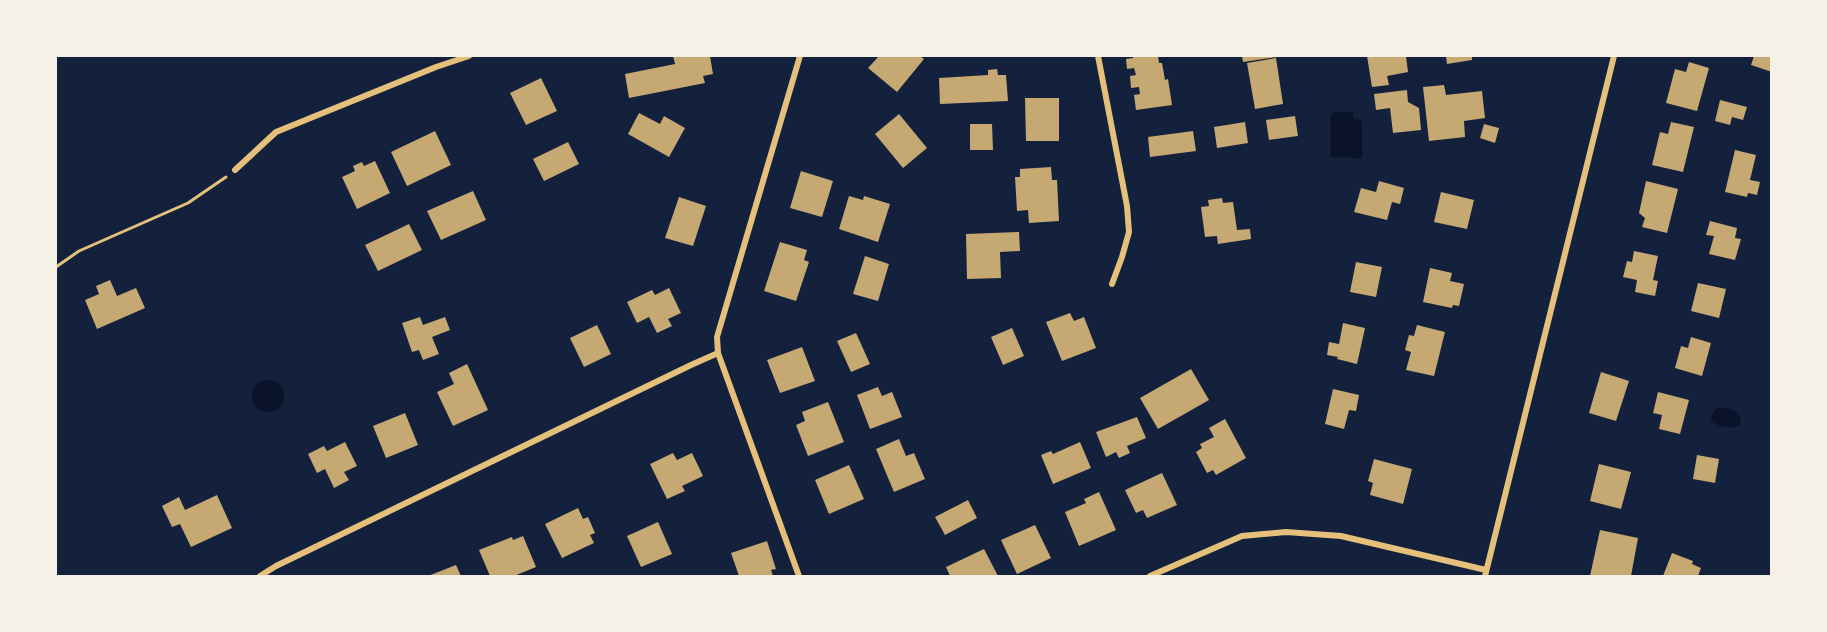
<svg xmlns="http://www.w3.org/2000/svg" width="1827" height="632" viewBox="0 0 1827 632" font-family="'PT Sans',sans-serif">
<rect width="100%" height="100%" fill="#14213d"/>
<g fill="#0b132b">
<polygon points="1333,112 1353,112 1354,118 1362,121 1362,158 1330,157 1331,117"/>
<circle cx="268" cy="396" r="16"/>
<path d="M1719,407C1728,408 1737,409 1741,418L1739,426C1730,429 1719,427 1711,421L1713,412Z"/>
</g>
<g fill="#c6a872">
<polygon points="673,56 710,56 713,74 703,76 705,83 629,98 625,74 675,64"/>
<polygon points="879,56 920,56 924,59 897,92 868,68"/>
<polygon points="1133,56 1158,56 1159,63 1162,63 1165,80 1168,79 1172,105 1136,110 1134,95 1140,94 1139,87 1131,88 1130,76 1136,75 1134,68 1127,69 1126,59 1133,58"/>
<polygon points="1242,56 1277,56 1277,57 1243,62"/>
<polygon points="1367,56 1406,56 1408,72 1387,76 1389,85 1372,87"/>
<polygon points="1446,56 1472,56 1472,60 1447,64"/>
<polygon points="1754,56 1772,56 1772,72 1751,65"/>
<polygon points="1276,58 1283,104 1255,109 1247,63"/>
<polygon points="1689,62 1709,68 1697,111 1666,103 1675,69 1686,72"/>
<polygon points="997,69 998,75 1006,75 1008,101 940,104 939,78 988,75 988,70"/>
<polygon points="541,78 557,111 526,125 510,93"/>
<polygon points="1444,85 1446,95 1482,91 1485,118 1464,121 1465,137 1429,141 1423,87"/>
<polygon points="1407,90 1408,102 1419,108 1421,130 1393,133 1390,108 1376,110 1374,94"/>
<polygon points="1025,98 1059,98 1059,141 1026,141"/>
<polygon points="1720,100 1747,107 1743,120 1732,117 1730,125 1715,121"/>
<polygon points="639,113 660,124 664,116 685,128 669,157 628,134"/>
<polygon points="899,114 927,148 903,168 875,134"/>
<polygon points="1295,116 1298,136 1269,140 1266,120"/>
<polygon points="1245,122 1248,143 1217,148 1214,127"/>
<polygon points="1671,122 1694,127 1683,172 1652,165 1660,132 1668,134"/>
<polygon points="970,124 992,124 993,150 970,150"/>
<polygon points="1484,124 1499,128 1495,143 1480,138"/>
<polygon points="435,131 451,165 407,186 391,152"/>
<polygon points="1193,131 1196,151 1150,157 1148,137"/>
<polygon points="568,142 579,164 544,181 533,159"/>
<polygon points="1735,150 1756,155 1750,180 1760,182 1757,195 1748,193 1747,197 1725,192"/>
<polygon points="375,161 390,193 357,209 342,177 355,171 353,166 362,162 364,166"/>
<polygon points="1051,167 1052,180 1057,180 1059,221 1029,223 1028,210 1017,211 1015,177 1020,177 1020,169"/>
<polygon points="801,171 833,181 822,217 790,208"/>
<polygon points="1379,181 1404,188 1400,204 1392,202 1387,220 1354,212 1361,188 1376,192"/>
<polygon points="1646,181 1678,189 1667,233 1642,227 1645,218 1639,213"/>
<polygon points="473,191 486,220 441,240 427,211"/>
<polygon points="1441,192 1474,200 1467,229 1434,222"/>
<polygon points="849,196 863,200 864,196 890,204 878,242 839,229"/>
<polygon points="679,197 706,206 693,246 665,238"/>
<polygon points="1222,198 1223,203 1233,202 1237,230 1250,229 1251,239 1218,244 1217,236 1205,237 1201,207 1209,206 1208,200"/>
<polygon points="1710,221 1737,228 1735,238 1741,239 1735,260 1709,254 1714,236 1706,235"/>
<polygon points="409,224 422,250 378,271 365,245"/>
<polygon points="1019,232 1020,251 1000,252 1001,278 967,279 966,234"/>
<polygon points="780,242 807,250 804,260 809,262 796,301 764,291"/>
<polygon points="1634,251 1658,256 1653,280 1658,281 1655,296 1635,292 1637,280 1623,277 1627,261 1632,262"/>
<polygon points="865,256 889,264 878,301 853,294"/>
<polygon points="1356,262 1382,267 1376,297 1350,292"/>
<polygon points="1430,268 1452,273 1450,281 1464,284 1459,306 1453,305 1452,308 1423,302"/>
<polygon points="110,280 117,296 136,288 145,308 97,329 85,300 99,294 96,286"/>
<polygon points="1698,283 1726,289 1719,318 1691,311"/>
<polygon points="669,288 681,313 668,319 672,326 657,333 649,317 637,323 627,302 652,290 655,295"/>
<polygon points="1070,313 1074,321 1084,317 1096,348 1062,361 1046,322"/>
<polygon points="420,317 423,325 445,317 450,330 432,337 439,354 423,360 419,350 412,352 402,323"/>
<polygon points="1343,323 1365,328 1357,364 1337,359 1338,357 1327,355 1329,342 1339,344"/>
<polygon points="597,325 611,354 584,367 570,338"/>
<polygon points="1417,325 1445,332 1434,376 1406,370 1411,352 1405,350 1409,335 1414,336"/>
<polygon points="1012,328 1024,356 1003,365 991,337"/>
<polygon points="856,333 870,364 851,372 837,341"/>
<polygon points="1691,337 1711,343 1702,376 1675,368 1681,346 1688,348"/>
<polygon points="802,347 815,381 780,393 767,360"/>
<polygon points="467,364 488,410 453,426 437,392 454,384 449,373"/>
<polygon points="1191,369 1209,400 1158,429 1140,398"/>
<polygon points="1601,372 1629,381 1616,421 1589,413"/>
<polygon points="878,387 882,396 892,392 902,417 870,429 857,395"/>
<polygon points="1333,389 1359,395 1356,411 1349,410 1344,429 1325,424"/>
<polygon points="1658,392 1689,400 1680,434 1659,429 1662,415 1653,413"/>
<polygon points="828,402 844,442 808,456 796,425 805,421 802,412"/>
<polygon points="405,413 418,445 386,458 373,426"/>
<polygon points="1137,417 1146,438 1127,446 1130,453 1119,458 1116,452 1106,457 1096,432"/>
<polygon points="1225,419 1246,458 1216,475 1213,470 1207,473 1196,452 1202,448 1200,444 1214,437 1209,428"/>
<polygon points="899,439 906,456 914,453 925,479 894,492 876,449"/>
<polygon points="345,442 357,466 344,472 349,480 334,488 325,469 317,473 308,454 324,446 327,451"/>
<polygon points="1080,442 1091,468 1053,484 1041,455 1051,451 1053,454"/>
<polygon points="673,453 677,460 692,453 703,476 682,486 685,491 667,499 650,464"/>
<polygon points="1697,455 1719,459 1715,483 1693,479"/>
<polygon points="1374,459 1412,469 1403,504 1370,495 1373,483 1368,481"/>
<polygon points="1599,464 1631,472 1621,509 1590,501"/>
<polygon points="849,465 864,499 829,514 815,480"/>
<polygon points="1162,473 1177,505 1147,518 1143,510 1136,513 1125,490"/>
<polygon points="1099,492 1116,530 1079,546 1065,512 1086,503 1084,499"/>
<polygon points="217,495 232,528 191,547 180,524 172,527 162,506 179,497 185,510"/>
<polygon points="968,500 977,518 945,535 935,517"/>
<polygon points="578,508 583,519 588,517 595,533 590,535 594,543 562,558 545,524"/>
<polygon points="658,522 672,554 641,567 627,536"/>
<polygon points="1035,525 1051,558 1017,574 1001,540"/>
<polygon points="1600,530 1638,538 1631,576 1590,576"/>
<polygon points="523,536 536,567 514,576 490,576 479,550 512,537 513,540"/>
<polygon points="767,541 776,569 771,570 773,576 739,576 731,553"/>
<polygon points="984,549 998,576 950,576 946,567"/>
<polygon points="1672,553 1693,561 1692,564 1701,568 1698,576 1663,576"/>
<polygon points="456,565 461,576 428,576"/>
</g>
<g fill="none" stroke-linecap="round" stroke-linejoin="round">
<polyline stroke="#e5c07b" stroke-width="3" points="56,267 79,251 188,203 226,177"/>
<g stroke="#e5c07b" stroke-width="6">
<polyline points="1098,56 1127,206 1129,232 1122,257 1112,284"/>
<polyline points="235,170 276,132 436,67 469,56"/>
<polyline points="260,576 276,566 691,365 718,353"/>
<polyline points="799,576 718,353 717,337 800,56"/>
<polyline points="1150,576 1242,536 1286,532 1341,536 1486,570"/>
<polyline points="1485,576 1614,56"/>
</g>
</g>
<rect width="1827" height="632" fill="none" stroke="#f6f1e7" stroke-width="114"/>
</svg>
